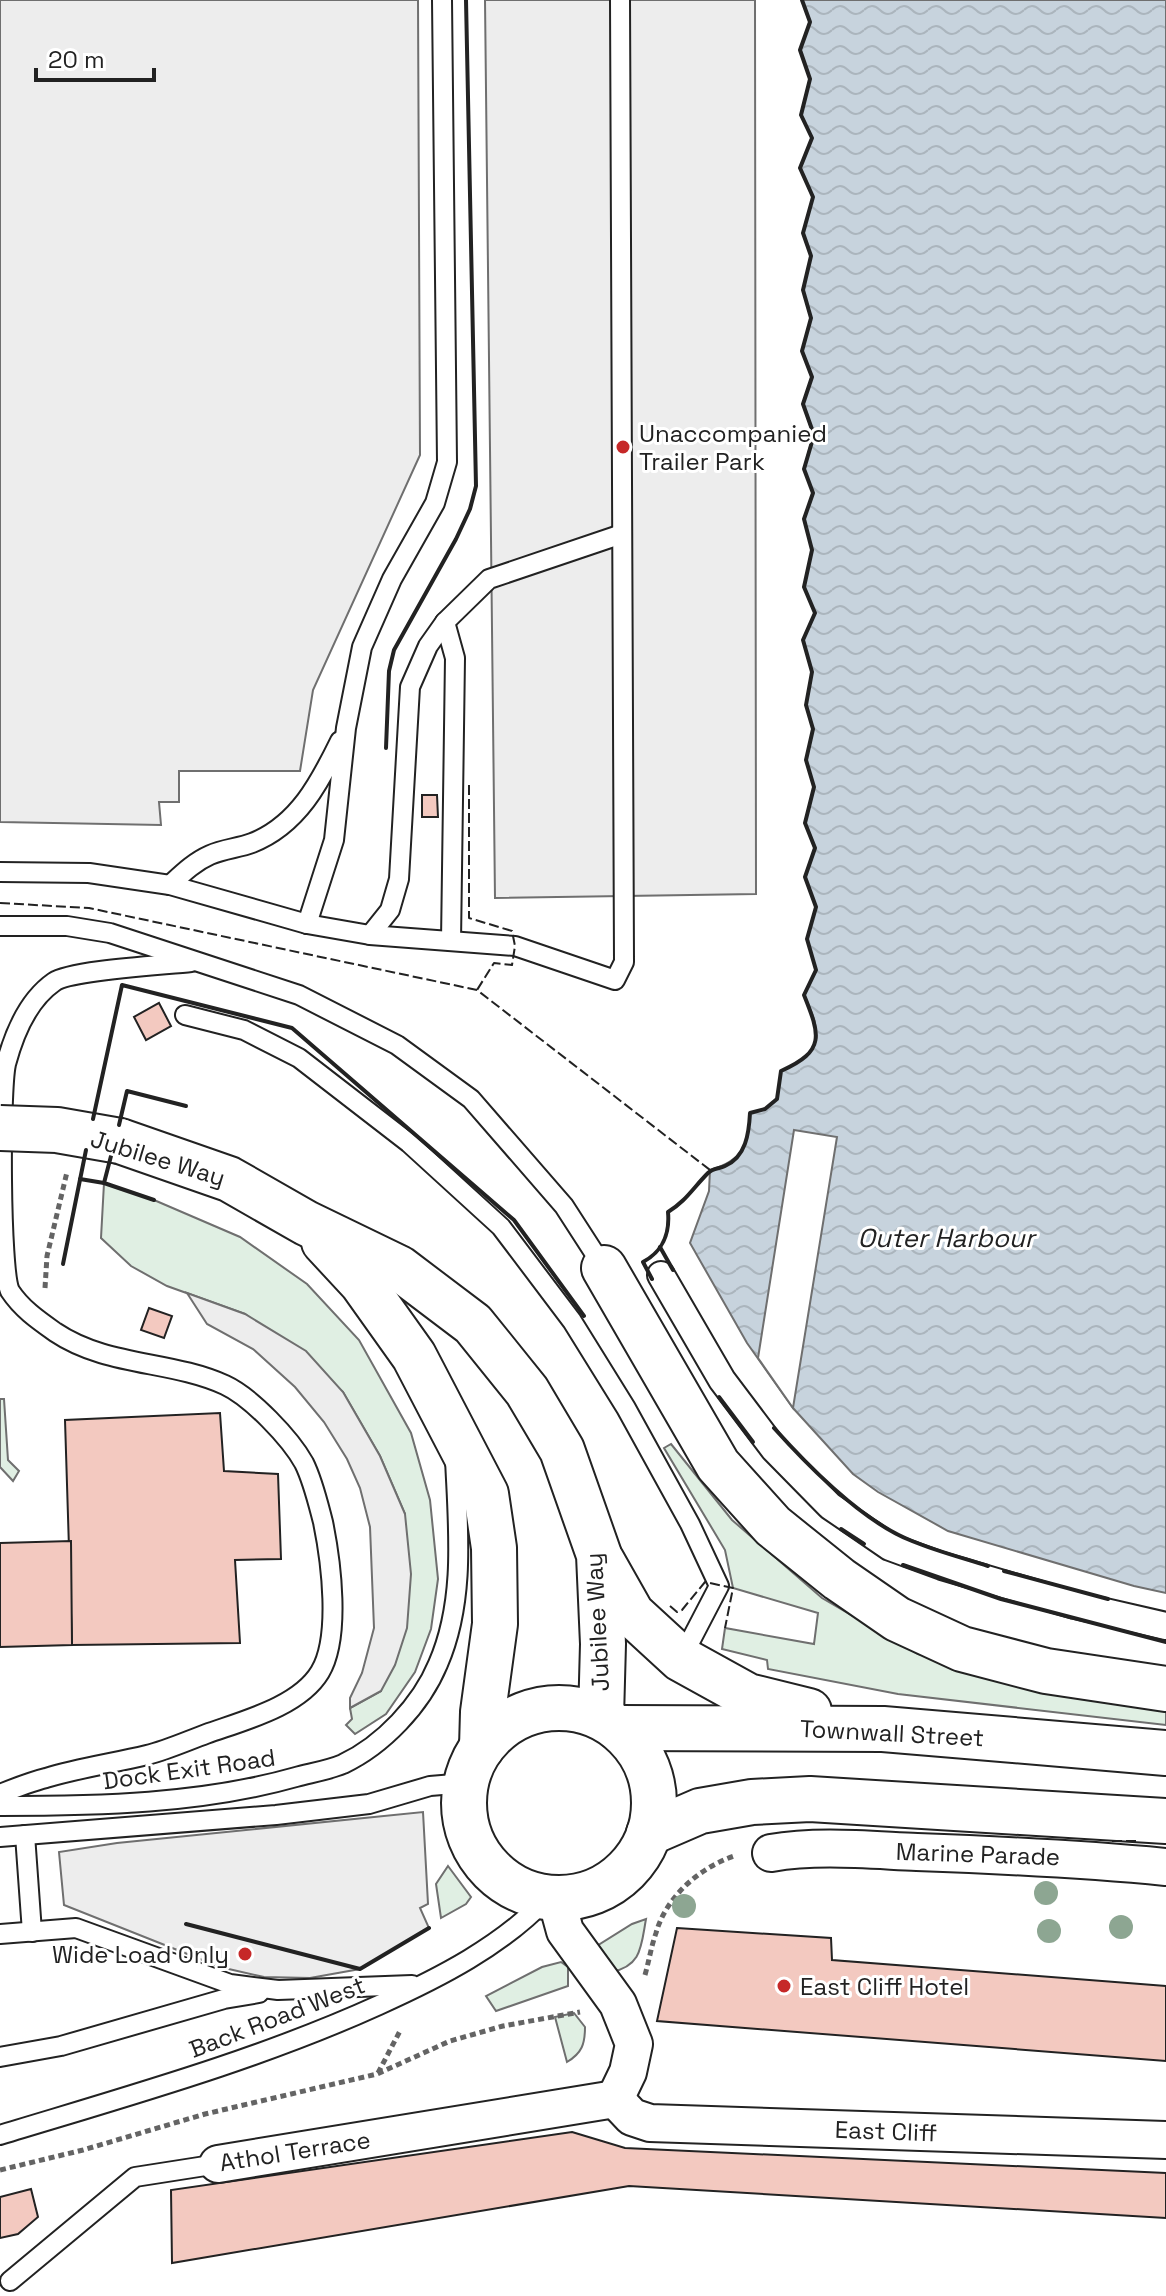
<svg xmlns="http://www.w3.org/2000/svg" width="1166" height="2296" viewBox="0 0 1166 2296" font-family="'Space Grotesk',sans-serif">
<defs>
<pattern id="water-waves" width="16" height="10" patternUnits="userSpaceOnUse" patternTransform="scale(2)"><rect width="16" height="10" fill="#c7d3dd"/><path d="M0 5q4-4 8 0t8 0" fill="none" stroke="#abb5bd"/></pattern>
</defs>
<rect width="100%" height="100%" fill="#fff"/>
<g fill="#e0efe3" stroke="#6f6f6f" stroke-width="2">
<polygon points="104,1183 154,1200 240,1237 307,1284 359,1340 411,1433 430,1500 438,1579 431,1629 415,1672 386,1714 355,1734 346,1725 352,1719 350,1708 381,1691 405,1514 380,1456 343,1392 245,1314 167,1286 131,1266 101,1238"/>
<polygon points="0,1399 4,1399 8,1460 19,1471 13,1481 0,1467"/>
<polygon points="671,1444 732,1520 822,1598 918,1654 1078,1692 1166,1708 1166,1725 898,1694 768,1669 767,1660 722,1649 725,1628 814,1644 818,1613 733,1588 725,1550 664,1448"/>
<polygon points="448,1866 471,1897 466,1904 441,1918 436,1884"/>
<path d="M646,1919C641,1946 642,1966 611,1972L592,1949L632,1924Z"/>
<polygon points="561,1962 568,1967 568,1986 496,2011 486,1996 542,1967"/>
<path d="M574,2013L585,2027C585,2044 582,2053 567,2062L555,2017Z"/>
</g>
<g fill="#ededed" stroke="#6f6f6f" stroke-width="2">
<polygon points="0,0 418,0 420,455 313,690 300,771 179,771 179,802 159,802 161,825 0,822"/>
<polygon points="485,0 755,0 756,894 495,898"/>
<polygon points="187,1293 245,1314 306,1351 343,1392 380,1456 405,1514 411,1574 407,1628 395,1665 381,1691 350,1708 350,1698 362,1673 374,1628 370,1527 360,1488 347,1459 324,1422 295,1387 253,1349 207,1324"/>
<polygon points="423,1812 428,1904 420,1908 429,1928 360,1969 310,1978 264,1977 220,1967 64,1905 59,1852 117,1843"/>
</g>
<path fill="url(#water-waves)" stroke="#6f6f6f" stroke-width="2" d="M802,0H1166V1593L1134,1586L948,1531L878,1492L853,1474L793,1408L747,1343L690,1243L709,1191L710,1170C743,1161 748,1145 750,1113L765,1109L777,1099L781,1071C824,1052 823,1035 804,995L816,970L807,939L816,907L805,877L815,848L805,823L814,787L806,760L813,729L806,705L812,672L803,640L815,613L804,587L812,550L804,519L813,493L804,469L813,435L803,404L812,377L802,351L811,318L803,290L811,256L803,233L813,197L800,168L812,138L801,115L810,79L800,50L810,22Z"/>
<polygon fill="#fff" stroke="#6f6f6f" stroke-width="2" points="794,1130 837,1137 793,1408 758,1358"/>
<g fill="#f3c9c0" stroke="#222" stroke-width="2">
<polygon points="422,795 437,795 438,817 422,817"/>
<polygon points="159,1003 171,1026 146,1040 134,1017"/>
<polygon points="149,1308 172,1316 164,1338 141,1330"/>
<polygon points="220,1413 224,1471 278,1474 281,1559 235,1560 240,1643 72,1645 65,1420"/>
<polygon points="71,1541 72,1645 0,1647 0,1543"/>
<polygon points="677,1928 831,1938 832,1960 1166,1986 1166,2061 657,2021"/>
<polygon points="572,2132 625,2148 1166,2173 1166,2218 629,2186 172,2263 171,2190"/>
<polygon points="31,2189 38,2217 18,2234 0,2238 0,2197"/>
</g>
<g fill="none" stroke-linecap="round" stroke-linejoin="round">
<g stroke="#222" stroke-width="22">
<g id="service">
<polyline points="445,622 455,658 451,941"/>
<polyline points="0,872 89,873 170,885 307,924 370,935 515,946 615,980 624,962 620,0"/>
<path d="M170,885C182,874 194,862 210,855C223,849 239,848 252,843C298,825 320,782 340,741"/>
<polyline points="307,924 334,840 346,728 362,647 392,579 435,503 447,462 442,0"/>
<polyline points="0,926 67,926 110,933 299,995 397,1045 471,1099 564,1206 604,1268"/>
<polyline points="370,935 390,910 399,879 410,687 428,646 445,622 489,579 622,534"/>
<polyline points="185,1015 244,1030 299,1058 409,1143 501,1227 572,1321 626,1408 690,1524 719,1586 681,1659"/>
<path d="M0,1794C15,1788 30,1782 46,1778C79,1768 114,1763 147,1755C167,1750 187,1741 206,1734C242,1721 299,1707 320,1672C341,1637 331,1561 323,1522C318,1503 313,1481 304,1463C290,1438 251,1397 225,1385C170,1360 107,1367 55,1332C38,1320 22,1309 10,1291C0,1271 0,1091 6,1064C14,1034 28,1000 54,982C71,970 166,965 191,962"/>
<path d="M0,1806C98,1806 201,1804 296,1777C311,1773 329,1770 343,1764C383,1745 421,1705 438,1664C466,1600 458,1527 455,1459"/>
<polyline points="25,1835 32,1932"/>
<polyline points="0,1837 276,1815 369,1804 430,1786 466,1783"/>
<polyline points="0,1934 76,1928 230,1984 278,1990 412,1985"/>
<polyline points="0,2057 61,2046 224,1999 259,1993"/>
<path d="M0,2135C128,2096 258,2060 379,2005C439,1978 502,1946 547,1898"/>
<polyline points="10,2281 135,2177 218,2164"/>
</g>
</g>
<g stroke="#222" stroke-width="30">
<polyline id="pedestrian" points="661,1275 722,1380 774,1449 830,1506 890,1547 942,1566 1075,1605 1166,1626"/>
</g>
<g stroke="#222" stroke-width="40">
<g id="minor">
<path d="M771,1853C817,1845 869,1850 917,1852C1000,1855 1083,1859 1166,1867"/>
<polyline points="556,1898 565,1931 618,2004 634,2044 628,2072 615,2099"/>
<polyline points="615,2099 632,2117 650,2123 1166,2140"/>
<polyline points="218,2164 615,2099"/>
</g>
</g>
<g stroke="#222" stroke-width="48">
<g id="trunk">
<polyline points="120,1141 229,1179 306,1223 399,1268 473,1324 527,1391 562,1450 599,1555 603,1644 601,1717"/>
<polyline points="324,1242 362,1283 414,1356 486,1494 494,1548 495,1624 483,1712 482,1747"/>
<polyline points="604,1268 718,1465 773,1526 839,1579 897,1619 962,1649 1046,1671 1166,1689"/>
<polyline points="602,1561 632,1614 681,1659 748,1696 809,1711"/>
<circle cx="559" cy="1803" r="95"/>
<polyline points="618,1728 883,1729 1166,1753"/>
<polyline points="649,1833 700,1811 752,1802 810,1799 1166,1821"/>
</g>
</g>
<g stroke="#646464" stroke-width="5" stroke-dasharray="6 4" stroke-linecap="butt">
<polyline points="45,1288 47,1256 67,1172"/>
<path d="M645,1975C649,1961 651,1947 656,1933C666,1897 699,1868 734,1856"/>
<polyline points="378,2073 401,2029"/>
<polyline points="0,2170 83,2150 205,2114 377,2074 450,2041 503,2026 580,2012"/>
</g>
<use href="#service" stroke="#fff" stroke-width="18"/>
<use href="#pedestrian" stroke="#fff" stroke-width="26"/>
<use href="#minor" stroke="#fff" stroke-width="36"/>
<use href="#trunk" stroke="#fff" stroke-width="44"/>
<g stroke="#222" stroke-width="48" stroke-linecap="butt">
<polyline id="trunk-bridge" points="0,1128 57,1130 120,1141"/>
</g>
<use href="#trunk-bridge" stroke="#fff" stroke-width="44"/>
<g stroke="#222" stroke-width="2" stroke-dasharray="10 4" stroke-linecap="butt">
<polyline points="469,785 469,918 512,931 515,946 512,965 494,963 477,990"/>
<polyline points="0,903 89,908 477,990 710,1170"/>
<polyline points="670,1606 677,1612 682,1610 705,1582 733,1588 725,1628"/>
<polyline points="1112,1841 1138,1841"/>
</g>
<g stroke="#222" stroke-width="4">
<polyline points="386,748 389,671 394,650 456,539 470,509 476,486 466,0"/>
<polyline points="93,1119 122,985 292,1028 514,1220 584,1316"/>
<polyline points="119,1125 127,1091 186,1106"/>
<polyline points="111,1156 104,1183 154,1200"/>
<polyline points="80,1179 104,1183"/>
<polyline points="660,1247 673,1270"/>
<polyline points="63,1264 86,1150"/>
<path d="M652,1279L643,1262C662,1252 670,1234 668,1212C686,1201 693,1188 708,1173C713,1168 719,1169 725,1166C746,1157 749,1133 750,1113L765,1109L777,1099L781,1071C826,1051 820,1035 804,995L816,970L807,939L816,907L805,877L815,848L805,823L814,787L806,760L813,729L806,705L812,672L803,640L815,613L804,587L812,550L804,519L813,493L804,469L814,435L803,404L812,377L802,351L811,318L803,290L811,256L803,233L813,197L800,168L812,138L801,115L810,79L800,50L810,22L802,0"/>
<polyline points="719,1397 753,1442"/>
<path d="M774,1428C809,1467 863,1522 912,1541C936,1551 963,1558 988,1566"/>
<polyline points="841,1529 864,1544"/>
<polyline points="903,1565 1001,1599 1166,1642"/>
<polyline points="1004,1571 1108,1599"/>
<polyline points="186,1924 360,1969 429,1928"/>
</g>
</g>
<g fill="#8da692">
<circle cx="1046" cy="1893" r="12"/>
<circle cx="684" cy="1906" r="12"/>
<circle cx="1121" cy="1927" r="12"/>
<circle cx="1049" cy="1931" r="12"/>
</g>
<g fill="#c62828" stroke="#fff" stroke-width="3">
<circle cx="623" cy="447" r="8"/>
<circle cx="245" cy="1954" r="8"/>
<circle cx="784" cy="1986" r="8"/>
</g>
<g text-anchor="middle" dominant-baseline="central" stroke-width="6" stroke-linejoin="round" paint-order="stroke">
<g font-size="24" fill="#222" stroke="#fff" text-anchor="start">
<text x="639" y="433">Unaccompanied<tspan x="639" dy="28">Trailer Park</tspan></text>
<text x="229" y="1954" text-anchor="end">Wide Load Only</text>
<text x="800" y="1986">East Cliff Hotel</text>
</g>
<g font-size="24" fill="#222" stroke="#fff">
<text transform="translate(158 1158) rotate(17)">Jubilee Way</text>
<text transform="translate(597 1622) rotate(-93)">Jubilee Way</text>
<text transform="translate(892 1733) rotate(3)">Townwall Street</text>
<text transform="translate(189 1769) rotate(-8)">Dock Exit Road</text>
<text transform="translate(978 1854) rotate(2)">Marine Parade</text>
<text transform="translate(277 2017) rotate(-21)">Back Road West</text>
<text transform="translate(886 2131) rotate(2)">East Cliff</text>
<text transform="translate(295 2151) rotate(-9)">Athol Terrace</text>
</g>
<g font-size="26" font-style="italic" fill="#222" stroke="#fff">
<text x="946" y="1238">Outer Harbour</text>
</g>
</g>
<path d="M36 68v12h118v-12" fill="none" stroke="#222222" stroke-width="4"/>
<text x="48" y="68" font-size="24" fill="#222222" stroke="#ffffff" stroke-width="6" paint-order="stroke">20 m</text>
</svg>
